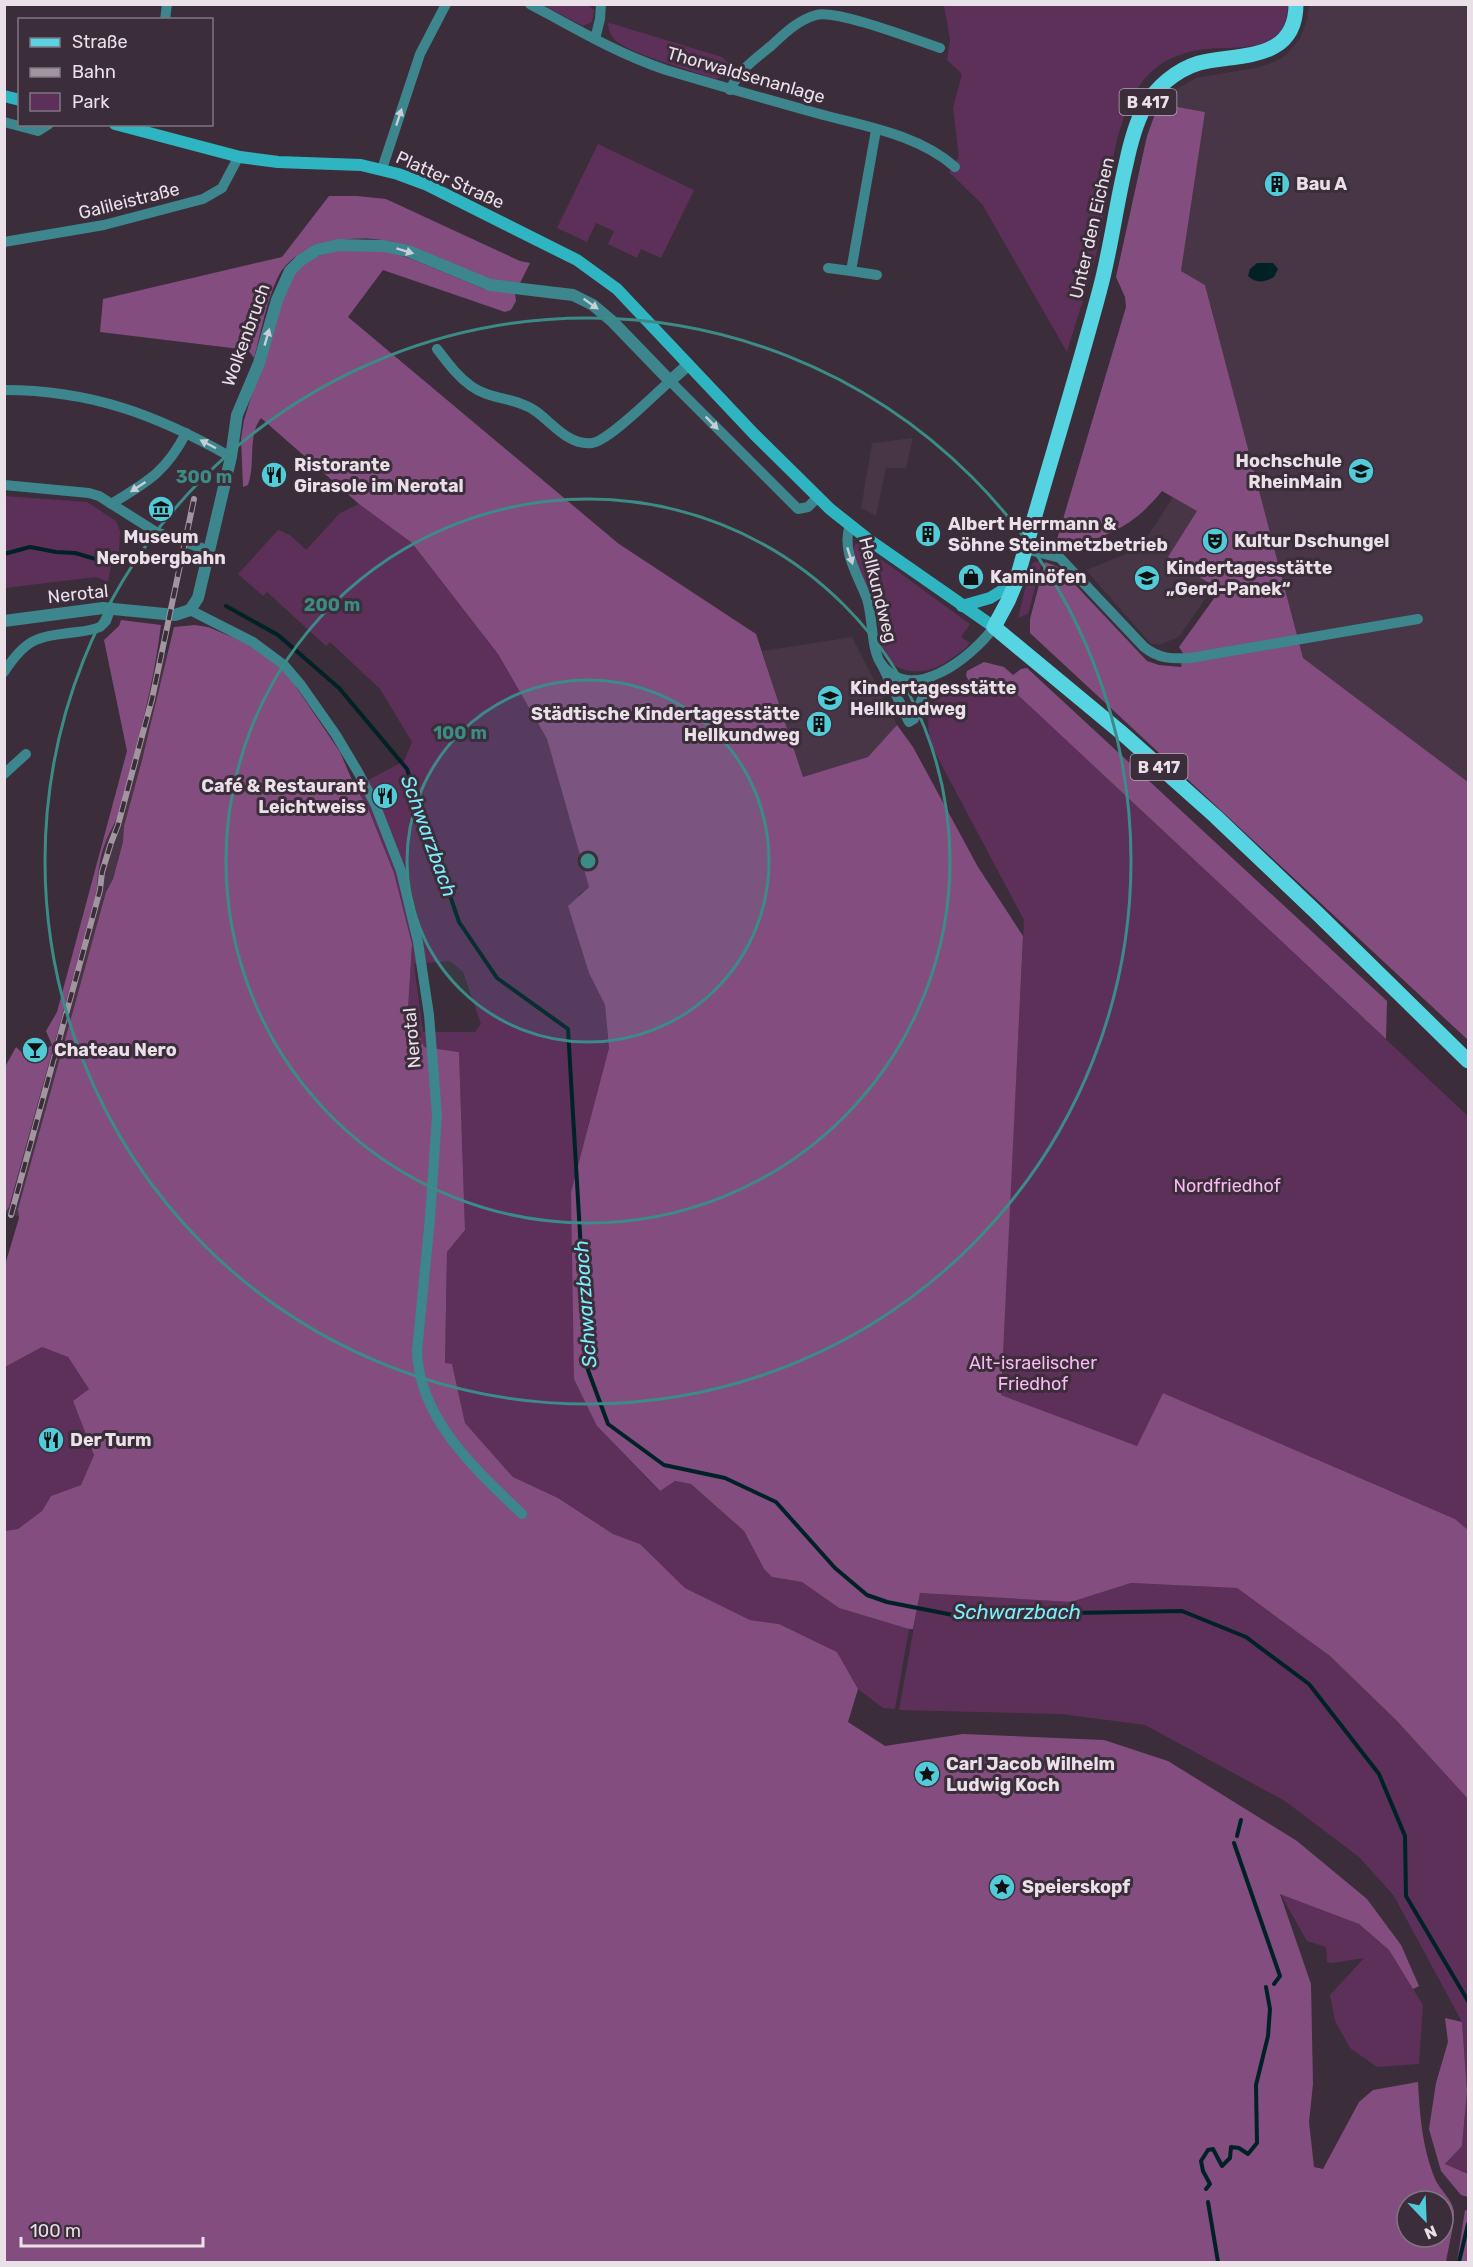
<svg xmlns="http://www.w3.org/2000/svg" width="1473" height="2267" viewBox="0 0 1473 2267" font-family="Rubik,sans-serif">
<rect width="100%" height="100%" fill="#3b2d3a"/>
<g fill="#483546">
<polygon points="1309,5 1468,5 1468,782 1303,658 1205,285 1181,271 1205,112 1161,104 1178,88 1196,78 1260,67 1278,60 1287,54 1300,38 1307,20"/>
<polygon points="913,438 906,468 886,468 876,516 861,508 872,443"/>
<polygon points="1173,497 1198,511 1168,557 1214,586 1179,637 1159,645 1150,643 1086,570 1140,548"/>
<polygon points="852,637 897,725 869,757 803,777 762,651"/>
<polygon points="158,651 167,653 150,728 124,826 123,842 113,879 106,892 18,1209 19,1217 5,1213 9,1207 97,890 97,875 108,837 115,824 148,698"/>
</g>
<g fill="#5c3059" fill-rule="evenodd">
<polygon points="543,5 588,5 594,10 592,22 583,26"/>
<path d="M944,5H1288C1287,58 1233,44 1199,50C1181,53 1163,60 1150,73C1111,111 1109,199 1097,250C1089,284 1077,318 1067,352L982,204L949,172L959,157L953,108L962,74L947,60L950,40Z"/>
<path d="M610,23L722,57L729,63L730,69L724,77L715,79C693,71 631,54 616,41C611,36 609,31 608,24Z"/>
<polygon points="598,144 694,190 661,258 641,249 637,258 608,244 614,231 596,223 587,242 557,228"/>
<polygon points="4,496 87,502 116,521 120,531 119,554 112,561 108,582 96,577 5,588"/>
<path d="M359,504L412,543L498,654L547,739L589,887L578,895L589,973L605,1005L609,1048L571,1192L597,1426L659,1491L675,1481L691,1484L744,1531L764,1569L772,1577L802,1582L839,1608L909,1629L895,1709L883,1708L858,1689L837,1652L779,1624L750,1620L685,1588L640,1544L613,1534L558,1498L513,1477L465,1423L452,1365L445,1363L447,1252L465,1230L459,1052L424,1047L408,1009L412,944L394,873L368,808L355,787L404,761L412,742L380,689L330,642L326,646L267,592L263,596L238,574L278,530L290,535L306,550L340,513ZM450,961L463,972L481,1024L475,1032H423L414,964Z"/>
<path d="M855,543L860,544L970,624L961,637L970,643L967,647C958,654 948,662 937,667C918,676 888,671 882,649C878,634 879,618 874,604C868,586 849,561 855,543Z"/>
<polygon points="1042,561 1028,614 1018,618 1031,565 1034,562"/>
<path d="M988,677L1005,683L1468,1116V1530L1455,1519L1163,1393L1137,1446L1000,1395L1024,920L932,747C925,725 926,697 951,685C961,680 977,679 988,677Z"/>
<polygon points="42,1347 68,1357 89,1389 73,1401 94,1455 81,1485 51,1496 42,1511 18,1529 5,1531 5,1367"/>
<polygon points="1131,1583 1237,1588 1330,1656 1397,1721 1468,1799 1468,2174 1445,2164 1462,2146 1467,2091 1462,2022 1394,1896 1359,1857 1285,1801 1145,1725 1061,1714 899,1710 920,1593 1071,1602"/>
<polygon points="1280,1893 1359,1924 1389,1950 1423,2005 1419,2064 1377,2067 1350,2048 1335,2021 1330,1995 1364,1958 1333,1963 1327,1962 1326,1947 1307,1941"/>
</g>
<g fill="#844d80" fill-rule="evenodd">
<path d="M1161,104L1205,112L1181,271L1205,285L1303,658L1468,782V1040L1030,633V619L1045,562L1056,566L1065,574L1147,661L1159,665L1181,667L1183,653L1179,647L1220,590L1168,557L1197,511L1162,491C1131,529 1109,534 1065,550L1056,549L1055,546L1126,307L1125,297L1116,277L1147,136L1155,114Z"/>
<path d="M329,196H357L386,199L520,261L530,263L519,285C504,282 488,281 474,276C450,268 427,253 403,245C365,231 295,238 277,279C266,303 261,332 254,358L248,350L100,332L103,299L282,257Z"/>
<path d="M342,249L386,250L414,260L484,289L515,293L516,301L511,310L505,312L383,270L348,317L619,544L756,634L803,777L868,757L897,725L913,747L978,867L1023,936L1001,1395L1137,1446L1163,1393L1455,1519L1468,1530V1799L1397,1721L1330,1656L1237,1588L1131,1583L1071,1602L920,1593L913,1629H909L839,1608L802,1582L772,1577L764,1569L744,1531L691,1484L675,1481L660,1491L597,1426L574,1379L571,1192L609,1048L605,1005L589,973L568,906L589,887L547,739L498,654L412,543L359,504L261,418C247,436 256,464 248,485L243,487L241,438L244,420L283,294L293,273L308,259Z"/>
<path d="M121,620L161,625C153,690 135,752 118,815C115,823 112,828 108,836C101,852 97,872 97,890L9,1207L5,1213V1067L16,1047L31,1061L52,1045L46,1031L57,1012L127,751L104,640L119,626Z"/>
<path d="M195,625L208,627L256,647L288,675L340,752L355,787L368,808L394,873L412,944L408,1009L424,1047L459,1052L465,1230L447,1252L445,1363L452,1364L465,1423L513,1477L558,1498L613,1534L640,1544L685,1588L750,1620L779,1624L837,1652L858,1689L848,1722L885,1746L963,1734L1104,1740L1168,1761L1297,1841L1367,1899L1401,1945L1419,1986L1413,1989L1389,1950L1359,1924L1280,1894L1311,1984L1313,2084L1309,2122L1314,2167L1323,2169L1359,2102L1373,2090L1418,2082C1420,2117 1422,2146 1435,2179C1440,2190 1452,2199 1454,2211C1455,2223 1448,2249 1446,2262H5V1531L18,1529L42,1511L51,1496L81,1485L94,1455L73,1401L89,1389L68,1357L42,1347L5,1367V1265L19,1218L18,1209L106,892L113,879L123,842L124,826L142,760L174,627ZM1407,2201H1443V2237H1407Z"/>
<polygon points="984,662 1004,667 1013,675 1021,669 1027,668 1387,1001 1386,1039 1005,683 988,677 969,681 966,676 967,671"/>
<polygon points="1445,2018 1462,2022 1467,2091 1462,2146 1445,2164 1468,2174 1468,2197 1461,2195 1441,2171 1429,2129 1436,2083 1448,2042"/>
<polygon points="1465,2210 1468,2211 1468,2262 1457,2262"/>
</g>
<path fill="#002226" d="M1257,263H1273L1278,269L1274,277C1264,282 1257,284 1248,276L1250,269Z"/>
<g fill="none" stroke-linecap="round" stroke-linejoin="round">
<g stroke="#002226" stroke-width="4">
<polyline points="4,554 30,547 56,552 75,553 99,560"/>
<polyline points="226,606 278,635 339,688 407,769 459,922 497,978 568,1029 588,1370 608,1424 664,1465 725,1478 776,1502 835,1568 867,1595 887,1602 953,1615 1182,1611 1246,1637 1309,1684 1379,1774 1405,1836 1406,1896 1468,2001"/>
<polyline points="1237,1836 1241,1820"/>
<polyline points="1234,1843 1280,1976 1274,1984"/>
<polyline points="1206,2189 1210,2184 1203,2171 1201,2161 1208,2150 1213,2149 1222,2166 1230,2158 1231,2147 1239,2148 1248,2154 1257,2143 1256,2085 1268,2036 1270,2009 1266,1987"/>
<polyline points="1208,2202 1218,2262"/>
<polyline points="1459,2262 1468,2224"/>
</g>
<g stroke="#3d868d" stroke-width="10">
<path d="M530,4C574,28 618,54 666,70C716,85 766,99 816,113C863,126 918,134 955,167"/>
<polyline points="165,20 167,4"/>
<polyline points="595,39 600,19 601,4"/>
<path d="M730,90C738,71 755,59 771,46C784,34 798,20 816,15C836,9 916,40 940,48"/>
<polyline points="4,122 38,131 49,124"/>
<polyline points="876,130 851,271 877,275"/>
<polyline points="382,169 420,54 446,4"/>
<polyline points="4,242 104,225 203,199 222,188 239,156"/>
<polyline points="828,268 851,271"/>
<path d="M437,349C447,362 457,376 471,386C490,400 515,397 534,410C552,422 568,446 592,443C609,441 655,394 670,381L798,509L808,507L818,497"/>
<path d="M4,390C91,390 157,415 231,457"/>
<polyline points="4,485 89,493 99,496 156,532 210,551"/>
<path d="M111,504C147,482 166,472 186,433"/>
<path d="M850,525C841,551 858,575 867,599C873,618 871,647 880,662C910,708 973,656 994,627"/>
<path d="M1025,549L1060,558L1144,647C1159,659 1172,659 1190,658L1418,619"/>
<path d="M190,610L253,642L284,665L301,685L336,735L358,772L375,804L401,871L418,942L429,1015L437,1115L430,1218L417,1351C419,1419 476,1470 522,1514"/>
<polyline points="882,665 909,722 914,719 930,678"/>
<path d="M4,672C27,637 37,637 77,632C85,631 93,630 100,627L106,621L111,607"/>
<polyline points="4,774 26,754"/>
</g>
<polyline stroke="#3d868d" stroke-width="12" points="4,621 103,608 175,615 190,610 198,598 231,457 237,415 259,363 277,300 290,271 301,260 317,250 339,245 384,246 408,251 490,285 573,295 593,305 613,322 670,381 688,365"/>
<g stroke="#2fb4c1" stroke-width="12">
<polyline points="4,96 20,100"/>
<polyline points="115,124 240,157 278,162 361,165 398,174 425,184 577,260 617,289 754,434 830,509 869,540 994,627"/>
<polyline points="962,606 990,598 1016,582"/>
</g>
<path stroke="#57d4e1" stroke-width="15" d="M1296,4C1296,63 1237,53 1199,63C1176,70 1156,87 1144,108C1135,125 1130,145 1126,164C1116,205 1111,248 1100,289C1074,387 1043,484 1016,582L1008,601L994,627L1123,734L1215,816L1318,914L1468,1061"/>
<g stroke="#a196a0" stroke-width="6">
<polyline id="rail" points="11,1215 100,890 102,872 111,843 118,825 152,699 194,499"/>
</g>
<use href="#rail" stroke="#3b2d3a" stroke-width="4" stroke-dasharray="11" stroke-linecap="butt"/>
</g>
<defs><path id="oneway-solid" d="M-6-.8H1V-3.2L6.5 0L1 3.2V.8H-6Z" transform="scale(1.5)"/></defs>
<g fill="#c7ced6">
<use href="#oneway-solid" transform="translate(399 117) rotate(-72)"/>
<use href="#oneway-solid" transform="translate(405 251) rotate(17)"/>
<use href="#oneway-solid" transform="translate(591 304) rotate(35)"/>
<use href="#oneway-solid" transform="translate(267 337) rotate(-74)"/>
<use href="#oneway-solid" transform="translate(712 423) rotate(45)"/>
<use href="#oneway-solid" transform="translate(208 444) rotate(-152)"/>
<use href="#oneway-solid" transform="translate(138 487) rotate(147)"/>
<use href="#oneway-solid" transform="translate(850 556) rotate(72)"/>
</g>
<circle cx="588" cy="861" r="181" fill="#3b8b86" fill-opacity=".12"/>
<g fill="none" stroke="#3b8b86" stroke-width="3">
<circle cx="588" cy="861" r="181"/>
<circle cx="588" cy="861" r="362"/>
<circle cx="588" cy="861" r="543"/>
</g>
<defs>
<g id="building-disc" transform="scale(1.35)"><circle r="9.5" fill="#52cbd8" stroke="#3b2d3a"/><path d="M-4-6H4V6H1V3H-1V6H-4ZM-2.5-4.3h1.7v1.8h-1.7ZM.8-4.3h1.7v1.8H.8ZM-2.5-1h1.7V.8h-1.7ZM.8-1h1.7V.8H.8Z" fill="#111"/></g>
<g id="university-disc" transform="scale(1.35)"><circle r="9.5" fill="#52cbd8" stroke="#3b2d3a"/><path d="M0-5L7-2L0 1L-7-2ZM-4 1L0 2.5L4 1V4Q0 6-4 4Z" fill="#111"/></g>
<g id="restaurant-disc" transform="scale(1.35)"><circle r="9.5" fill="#52cbd8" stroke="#3b2d3a"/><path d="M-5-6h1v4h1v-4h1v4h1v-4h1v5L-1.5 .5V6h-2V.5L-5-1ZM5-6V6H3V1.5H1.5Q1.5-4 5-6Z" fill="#111"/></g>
<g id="museum-disc" transform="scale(1.35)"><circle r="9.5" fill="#52cbd8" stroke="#3b2d3a"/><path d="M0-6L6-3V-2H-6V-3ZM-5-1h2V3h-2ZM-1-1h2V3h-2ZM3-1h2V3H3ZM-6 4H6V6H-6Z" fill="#111"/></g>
<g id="theatre-disc" transform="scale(1.35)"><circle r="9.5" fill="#52cbd8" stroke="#3b2d3a"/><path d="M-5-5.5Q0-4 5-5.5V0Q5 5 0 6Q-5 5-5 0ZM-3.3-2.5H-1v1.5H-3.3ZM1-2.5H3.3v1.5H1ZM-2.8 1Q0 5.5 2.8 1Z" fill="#111"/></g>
<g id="shop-disc" transform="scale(1.35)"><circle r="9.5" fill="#52cbd8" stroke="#3b2d3a"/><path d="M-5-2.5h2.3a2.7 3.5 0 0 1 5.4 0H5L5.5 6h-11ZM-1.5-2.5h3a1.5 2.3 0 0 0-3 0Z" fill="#111"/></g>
<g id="school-disc" transform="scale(1.35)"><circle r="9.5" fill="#52cbd8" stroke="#3b2d3a"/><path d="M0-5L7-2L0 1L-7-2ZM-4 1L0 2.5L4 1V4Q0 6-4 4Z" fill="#111"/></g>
<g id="bar-disc" transform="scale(1.35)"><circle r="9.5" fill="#52cbd8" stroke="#3b2d3a"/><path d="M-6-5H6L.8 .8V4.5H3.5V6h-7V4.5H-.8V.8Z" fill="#111"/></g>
<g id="sight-disc" transform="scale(1.35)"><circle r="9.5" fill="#52cbd8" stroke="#3b2d3a"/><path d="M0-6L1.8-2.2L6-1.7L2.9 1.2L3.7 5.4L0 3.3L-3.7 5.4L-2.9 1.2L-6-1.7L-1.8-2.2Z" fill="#111"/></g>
</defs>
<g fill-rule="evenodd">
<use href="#building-disc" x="1277" y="184"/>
<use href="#university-disc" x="1361" y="471"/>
<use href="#restaurant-disc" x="274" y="475"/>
<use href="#museum-disc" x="161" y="509"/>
<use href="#building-disc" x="928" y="534"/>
<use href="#theatre-disc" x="1215" y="541"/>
<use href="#shop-disc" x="971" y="577"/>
<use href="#school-disc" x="1147" y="578"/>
<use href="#school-disc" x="830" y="698"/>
<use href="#building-disc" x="819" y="724"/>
<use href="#restaurant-disc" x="385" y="796"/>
<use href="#bar-disc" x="35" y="1050"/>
<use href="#restaurant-disc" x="51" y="1440"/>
<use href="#sight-disc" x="927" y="1774"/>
<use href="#sight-disc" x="1002" y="1887"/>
</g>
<g text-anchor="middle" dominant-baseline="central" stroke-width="6" stroke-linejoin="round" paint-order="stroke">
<g fill="#3b2d3a" stroke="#b5aab4" stroke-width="1.5">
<rect x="1119.5" y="89" width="57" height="26" rx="4.5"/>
<rect x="1130.5" y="754" width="57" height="26" rx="4.5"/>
</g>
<g font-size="16" font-weight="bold" fill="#e9e0e8">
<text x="1148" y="102">B 417</text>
<text x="1159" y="767">B 417</text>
</g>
<g font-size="18" fill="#e9e0e8" stroke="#3b2d3a">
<text transform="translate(746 75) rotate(16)">Thorwaldsenanlage</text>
<text transform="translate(450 180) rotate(24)">Platter Straße</text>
<text transform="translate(129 201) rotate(-14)">Galileistraße</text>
<text transform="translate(1092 228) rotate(-77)">Unter den Eichen</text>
<text transform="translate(246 335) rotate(-70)">Wolkenbruch</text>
<text transform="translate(878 590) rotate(76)">Hellkundweg</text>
<text transform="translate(78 594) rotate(-6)">Nerotal</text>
<text transform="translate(412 1038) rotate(-95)">Nerotal</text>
</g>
<g font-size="18" font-weight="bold" fill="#e9e0e8" stroke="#3b2d3a" text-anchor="start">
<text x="1296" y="184">Bau A</text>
<text x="1342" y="461" text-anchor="end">Hochschule<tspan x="1342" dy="21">RheinMain</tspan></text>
<text x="294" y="465">Ristorante<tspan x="294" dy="21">Girasole im Nerotal</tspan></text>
<text x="948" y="524">Albert Herrmann &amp;<tspan x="948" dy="21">Söhne Steinmetzbetrieb</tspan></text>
<text x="161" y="537" text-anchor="middle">Museum<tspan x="161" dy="21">Nerobergbahn</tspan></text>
<text x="1234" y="541">Kultur Dschungel</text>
<text x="1166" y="568">Kindertagesstätte<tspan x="1166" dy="21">„Gerd-Panek“</tspan></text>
<text x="990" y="577">Kaminöfen</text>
<text x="850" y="688">Kindertagesstätte<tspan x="850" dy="21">Hellkundweg</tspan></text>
<text x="800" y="714" text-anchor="end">Städtische Kindertagesstätte<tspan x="800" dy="21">Hellkundweg</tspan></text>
<text x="366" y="786" text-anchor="end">Café &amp; Restaurant<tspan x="366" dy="21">Leichtweiss</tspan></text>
<text x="54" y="1050">Chateau Nero</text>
<text x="70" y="1440">Der Turm</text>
<text x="946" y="1764">Carl Jacob Wilhelm<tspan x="946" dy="21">Ludwig Koch</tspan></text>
<text x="1022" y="1887">Speierskopf</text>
</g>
<g font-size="18" fill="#fab9f4" stroke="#3b2d3a">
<text x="1227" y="1186">Nordfriedhof</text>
<text x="1033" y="1363">Alt-israelischer<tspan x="1033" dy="21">Friedhof</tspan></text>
</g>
<g font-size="20" font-style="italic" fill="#7beefb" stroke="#3b2d3a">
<text transform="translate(429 836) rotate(70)">Schwarzbach</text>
<text transform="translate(585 1304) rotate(-94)">Schwarzbach</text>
<text x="1017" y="1612">Schwarzbach</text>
</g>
</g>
<circle cx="588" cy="861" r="9" fill="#3b8b86" stroke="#3b2d3a" stroke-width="3"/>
<g font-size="18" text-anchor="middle" font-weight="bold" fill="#3b8b86" stroke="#3b2d3a" stroke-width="6" stroke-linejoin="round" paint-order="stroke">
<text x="204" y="483">300 m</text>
<text x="332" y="611">200 m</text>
<text x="460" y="739">100 m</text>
</g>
<rect width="1473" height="2267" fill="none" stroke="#e9e0e8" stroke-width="12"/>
<rect x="18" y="18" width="195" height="108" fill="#3b2d3a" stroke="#817580" stroke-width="1.5"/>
<rect x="30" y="38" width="30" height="9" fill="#57d4e1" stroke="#817580" stroke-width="1.5"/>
<text x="72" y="48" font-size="18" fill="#e9e0e8">Straße</text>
<rect x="30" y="68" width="30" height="9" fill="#a196a0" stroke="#817580" stroke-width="1.5"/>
<text x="72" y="78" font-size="18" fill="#e9e0e8">Bahn</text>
<rect x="30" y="93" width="30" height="18" fill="#5c3059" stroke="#817580" stroke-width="1.5"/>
<text x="72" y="108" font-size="18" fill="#e9e0e8">Park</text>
<g transform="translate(1425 2219) rotate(157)"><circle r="28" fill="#3b2d3a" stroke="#817580" stroke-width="1.5"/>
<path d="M0-4.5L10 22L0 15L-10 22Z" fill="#52cbd8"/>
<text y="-9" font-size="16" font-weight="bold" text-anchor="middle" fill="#e9e0e8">N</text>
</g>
<path d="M21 2237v9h182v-9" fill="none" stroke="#e9e0e8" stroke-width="3"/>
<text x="30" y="2237" font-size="18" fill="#e9e0e8" stroke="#3b2d3a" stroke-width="4.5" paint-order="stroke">100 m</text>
</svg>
